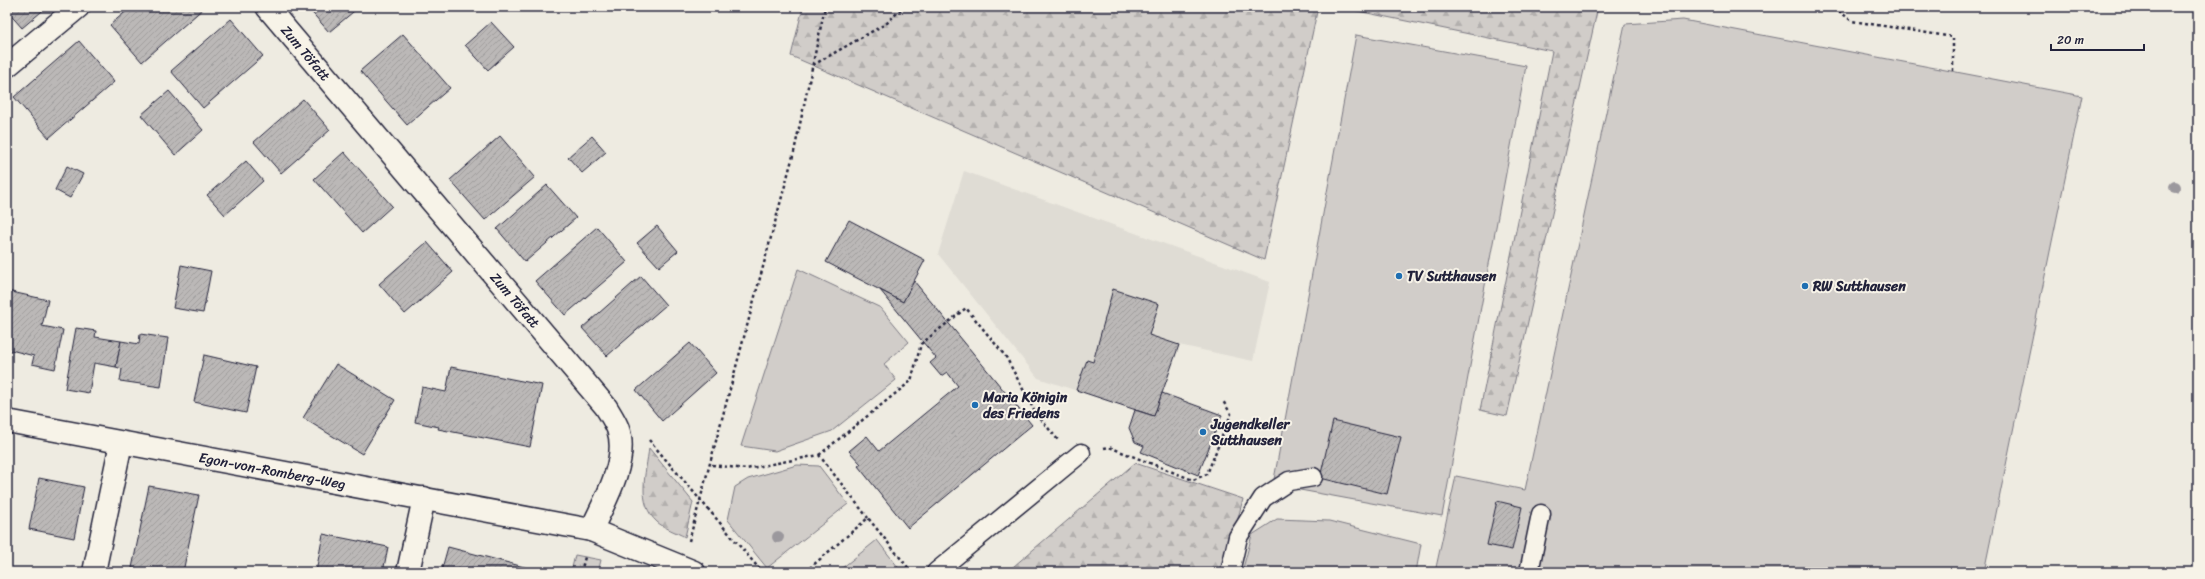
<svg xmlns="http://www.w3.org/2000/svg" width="2205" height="579" viewBox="0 0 2205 579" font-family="Sriracha,sans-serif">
<defs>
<pattern id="forest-firs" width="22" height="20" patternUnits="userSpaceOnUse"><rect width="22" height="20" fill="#d1cdc9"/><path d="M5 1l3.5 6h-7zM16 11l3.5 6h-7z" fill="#b3b0ae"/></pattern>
<pattern id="park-tufts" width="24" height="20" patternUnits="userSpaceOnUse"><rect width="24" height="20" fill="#d1cdc9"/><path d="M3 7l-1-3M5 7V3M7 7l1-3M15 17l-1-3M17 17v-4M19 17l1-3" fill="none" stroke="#b3b0ae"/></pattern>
<pattern id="building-hatch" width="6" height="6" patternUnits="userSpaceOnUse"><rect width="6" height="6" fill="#bbb8b7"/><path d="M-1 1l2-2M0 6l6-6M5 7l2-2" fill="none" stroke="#a09e9e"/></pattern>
</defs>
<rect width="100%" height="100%" fill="#eeebe1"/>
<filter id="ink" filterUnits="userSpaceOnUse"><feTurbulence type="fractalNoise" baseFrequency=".025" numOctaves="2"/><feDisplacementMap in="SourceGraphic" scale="8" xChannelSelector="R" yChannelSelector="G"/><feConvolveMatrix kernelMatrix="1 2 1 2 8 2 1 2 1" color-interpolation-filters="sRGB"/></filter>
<g filter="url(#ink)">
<polygon fill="#dfdcd4" points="964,171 1270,282 1253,361 1179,345 1154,416 1038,378 938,254"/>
<g fill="#d1cdc9" stroke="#7a7882">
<polygon points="1683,20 2082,96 1984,572 1435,572 1456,476 1525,490 1625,24"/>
<polygon points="1356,35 1526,66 1442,516 1273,485"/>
<polygon points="798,269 881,308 909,342 884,364 896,380 832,431 775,451 741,446"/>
<polygon points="797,465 819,466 848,504 767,568 728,520 735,487 748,479"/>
<polygon points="1277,519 1329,521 1421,544 1416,572 1242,572 1252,535"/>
<polygon points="877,540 898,567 892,572 837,572"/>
</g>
<g fill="url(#forest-firs)" stroke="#7a7882">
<polygon points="803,7 1318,7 1264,260 791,56"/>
<polygon points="1338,7 1598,7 1507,416 1480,410 1552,51"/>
<path d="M649,448L693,502L685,537C676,532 664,528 657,522C636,503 646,473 649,448Z"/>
<polygon points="1135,463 1243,499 1224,572 1007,572"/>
</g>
<polygon fill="url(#park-tufts)" stroke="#7a7882" points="575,555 601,560 598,572 571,572"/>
<g fill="url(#building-hatch)" stroke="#22223b">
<polygon points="7,7 47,7 22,28 7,11"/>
<polygon points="131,7 205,7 142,62 110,25"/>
<polygon points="310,7 359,7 329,32 308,8"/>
<polygon points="231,19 263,56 203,108 171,71"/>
<polygon points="491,22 514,47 488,70 465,45"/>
<polygon points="403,34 450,88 407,125 360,71"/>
<polygon points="79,41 114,82 49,138 14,97"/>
<polygon points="169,91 203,130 175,155 141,115"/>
<polygon points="303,99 330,130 281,173 254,142"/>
<polygon points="500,136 535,177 485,220 450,180"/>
<polygon points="592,136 606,152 582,173 568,157"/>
<polygon points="344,152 392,206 362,233 314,179"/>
<polygon points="246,161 263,181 225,215 207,195"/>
<polygon points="67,166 83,174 70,198 55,190"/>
<polygon points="547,185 576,218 525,262 497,229"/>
<polygon points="849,220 925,260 903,302 826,262"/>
<polygon points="657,226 678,251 659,267 637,243"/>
<polygon points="597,227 627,262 565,315 535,281"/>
<polygon points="427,242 453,272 405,314 379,284"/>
<polygon points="181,265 211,271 203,313 173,308"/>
<polygon points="641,276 666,305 607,356 582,328"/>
<polygon points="914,281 1032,425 908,528 858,466 861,464 849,451 867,436 879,451 958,386 947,372 941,376 930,363 936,358 880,290 903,302"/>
<polygon points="1113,289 1159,304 1149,335 1179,345 1154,416 1076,390 1087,360 1093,362"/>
<polygon points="7,291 48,300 42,326 63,330 55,369 32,364 34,356 7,349"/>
<polygon points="76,328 96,331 95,337 121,341 116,367 94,363 89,393 65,389"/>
<polygon points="140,334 168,338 161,387 120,381 122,369 116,367 121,341 139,344"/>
<polygon points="690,343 716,373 662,421 636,390"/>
<polygon points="204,355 256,367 246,413 194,402"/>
<polygon points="336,364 395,400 362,454 303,418"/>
<polygon points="451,367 542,385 530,447 438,429 439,427 415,422 422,387 446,392"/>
<polygon points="1162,393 1222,415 1198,475 1141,452 1144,446 1135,442 1129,428 1135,410 1154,416"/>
<polygon points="1333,421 1401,437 1387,494 1320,478"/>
<polygon points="39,478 84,487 74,538 29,529"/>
<polygon points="149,486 199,495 183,572 152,572 132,568"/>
<polygon points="1497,501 1522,507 1512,550 1487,545"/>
<polygon points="323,534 388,547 383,572 316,572"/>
<polygon points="448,547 528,568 527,572 441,572"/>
</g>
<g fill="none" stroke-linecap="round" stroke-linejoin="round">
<g stroke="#22223b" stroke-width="21">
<g id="lane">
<polyline points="936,572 1081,453"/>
<polyline points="1230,572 1238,537 1263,498 1289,481 1313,477"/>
<polyline points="1529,572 1541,514"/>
</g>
</g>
<g stroke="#22223b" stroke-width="25">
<g id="street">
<path id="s1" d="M267,7L606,407C610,414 615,421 618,429C629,460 604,503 591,530"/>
<polyline points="7,66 78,7"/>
<path id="s2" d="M7,421L591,530L694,572"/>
<polyline points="94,572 121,443"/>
<polyline points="408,572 424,498"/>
</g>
</g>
<g stroke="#22223b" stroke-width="2.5" stroke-dasharray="3 3" stroke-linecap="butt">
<polyline points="1834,7 1852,21 1953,37 1953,71"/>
<polyline points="813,65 887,23 903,7"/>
<polyline points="649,440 762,572"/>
<polyline points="1104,448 1109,447 1193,480 1207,474 1231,414 1223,401"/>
<polyline points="819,455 911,381 921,344 966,308 1006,357 1035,412 1058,440"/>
<polyline points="712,465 746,469 819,455 868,518"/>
<polyline points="689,541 794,152 825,7"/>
<polyline points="581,572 585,557"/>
<polyline points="805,572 868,518 910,570"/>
</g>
<use href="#lane" stroke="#f7f3e8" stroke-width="18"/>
<use href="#street" stroke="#f7f3e8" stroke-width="22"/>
</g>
<g fill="#9b989d">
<circle cx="2175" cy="187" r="6"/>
<circle cx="778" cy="537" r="6"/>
</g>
</g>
<g fill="#1f6fb2" stroke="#f7f3e8" stroke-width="1.5">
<circle cx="1399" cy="276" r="4"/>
<circle cx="1805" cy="286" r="4"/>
<circle cx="975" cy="405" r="4"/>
<circle cx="1203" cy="432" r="4"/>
</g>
<g text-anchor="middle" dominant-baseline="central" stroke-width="4" stroke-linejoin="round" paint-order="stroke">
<g font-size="14" fill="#22223b" stroke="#f7f3e8">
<text stroke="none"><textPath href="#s1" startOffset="60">Zum Töfatt</textPath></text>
<text stroke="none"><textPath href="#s1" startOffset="384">Zum Töfatt</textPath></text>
<text stroke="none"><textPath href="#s2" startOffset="270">Egon-von-Romberg-Weg</textPath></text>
</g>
<g font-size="14" font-weight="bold" fill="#22223b" stroke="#f7f3e8" text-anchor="start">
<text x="1407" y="276">TV Sutthausen</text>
<text x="1813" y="286">RW Sutthausen</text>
<text x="983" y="397">Maria Königin<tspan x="983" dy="16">des Friedens</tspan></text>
<text x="1211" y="424">Jugendkeller<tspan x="1211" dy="16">Sutthausen</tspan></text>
</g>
</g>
<rect width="2205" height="579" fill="none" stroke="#f7f3e8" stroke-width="24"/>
<rect x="12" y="12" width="2181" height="555" fill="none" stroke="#22223b" stroke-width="1.5" filter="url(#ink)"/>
<path d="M2051 44v6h93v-6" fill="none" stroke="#22223b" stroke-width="2"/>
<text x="2057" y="44" font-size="12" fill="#22223b" stroke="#f7f3e8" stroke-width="3" paint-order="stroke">20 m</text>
</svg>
